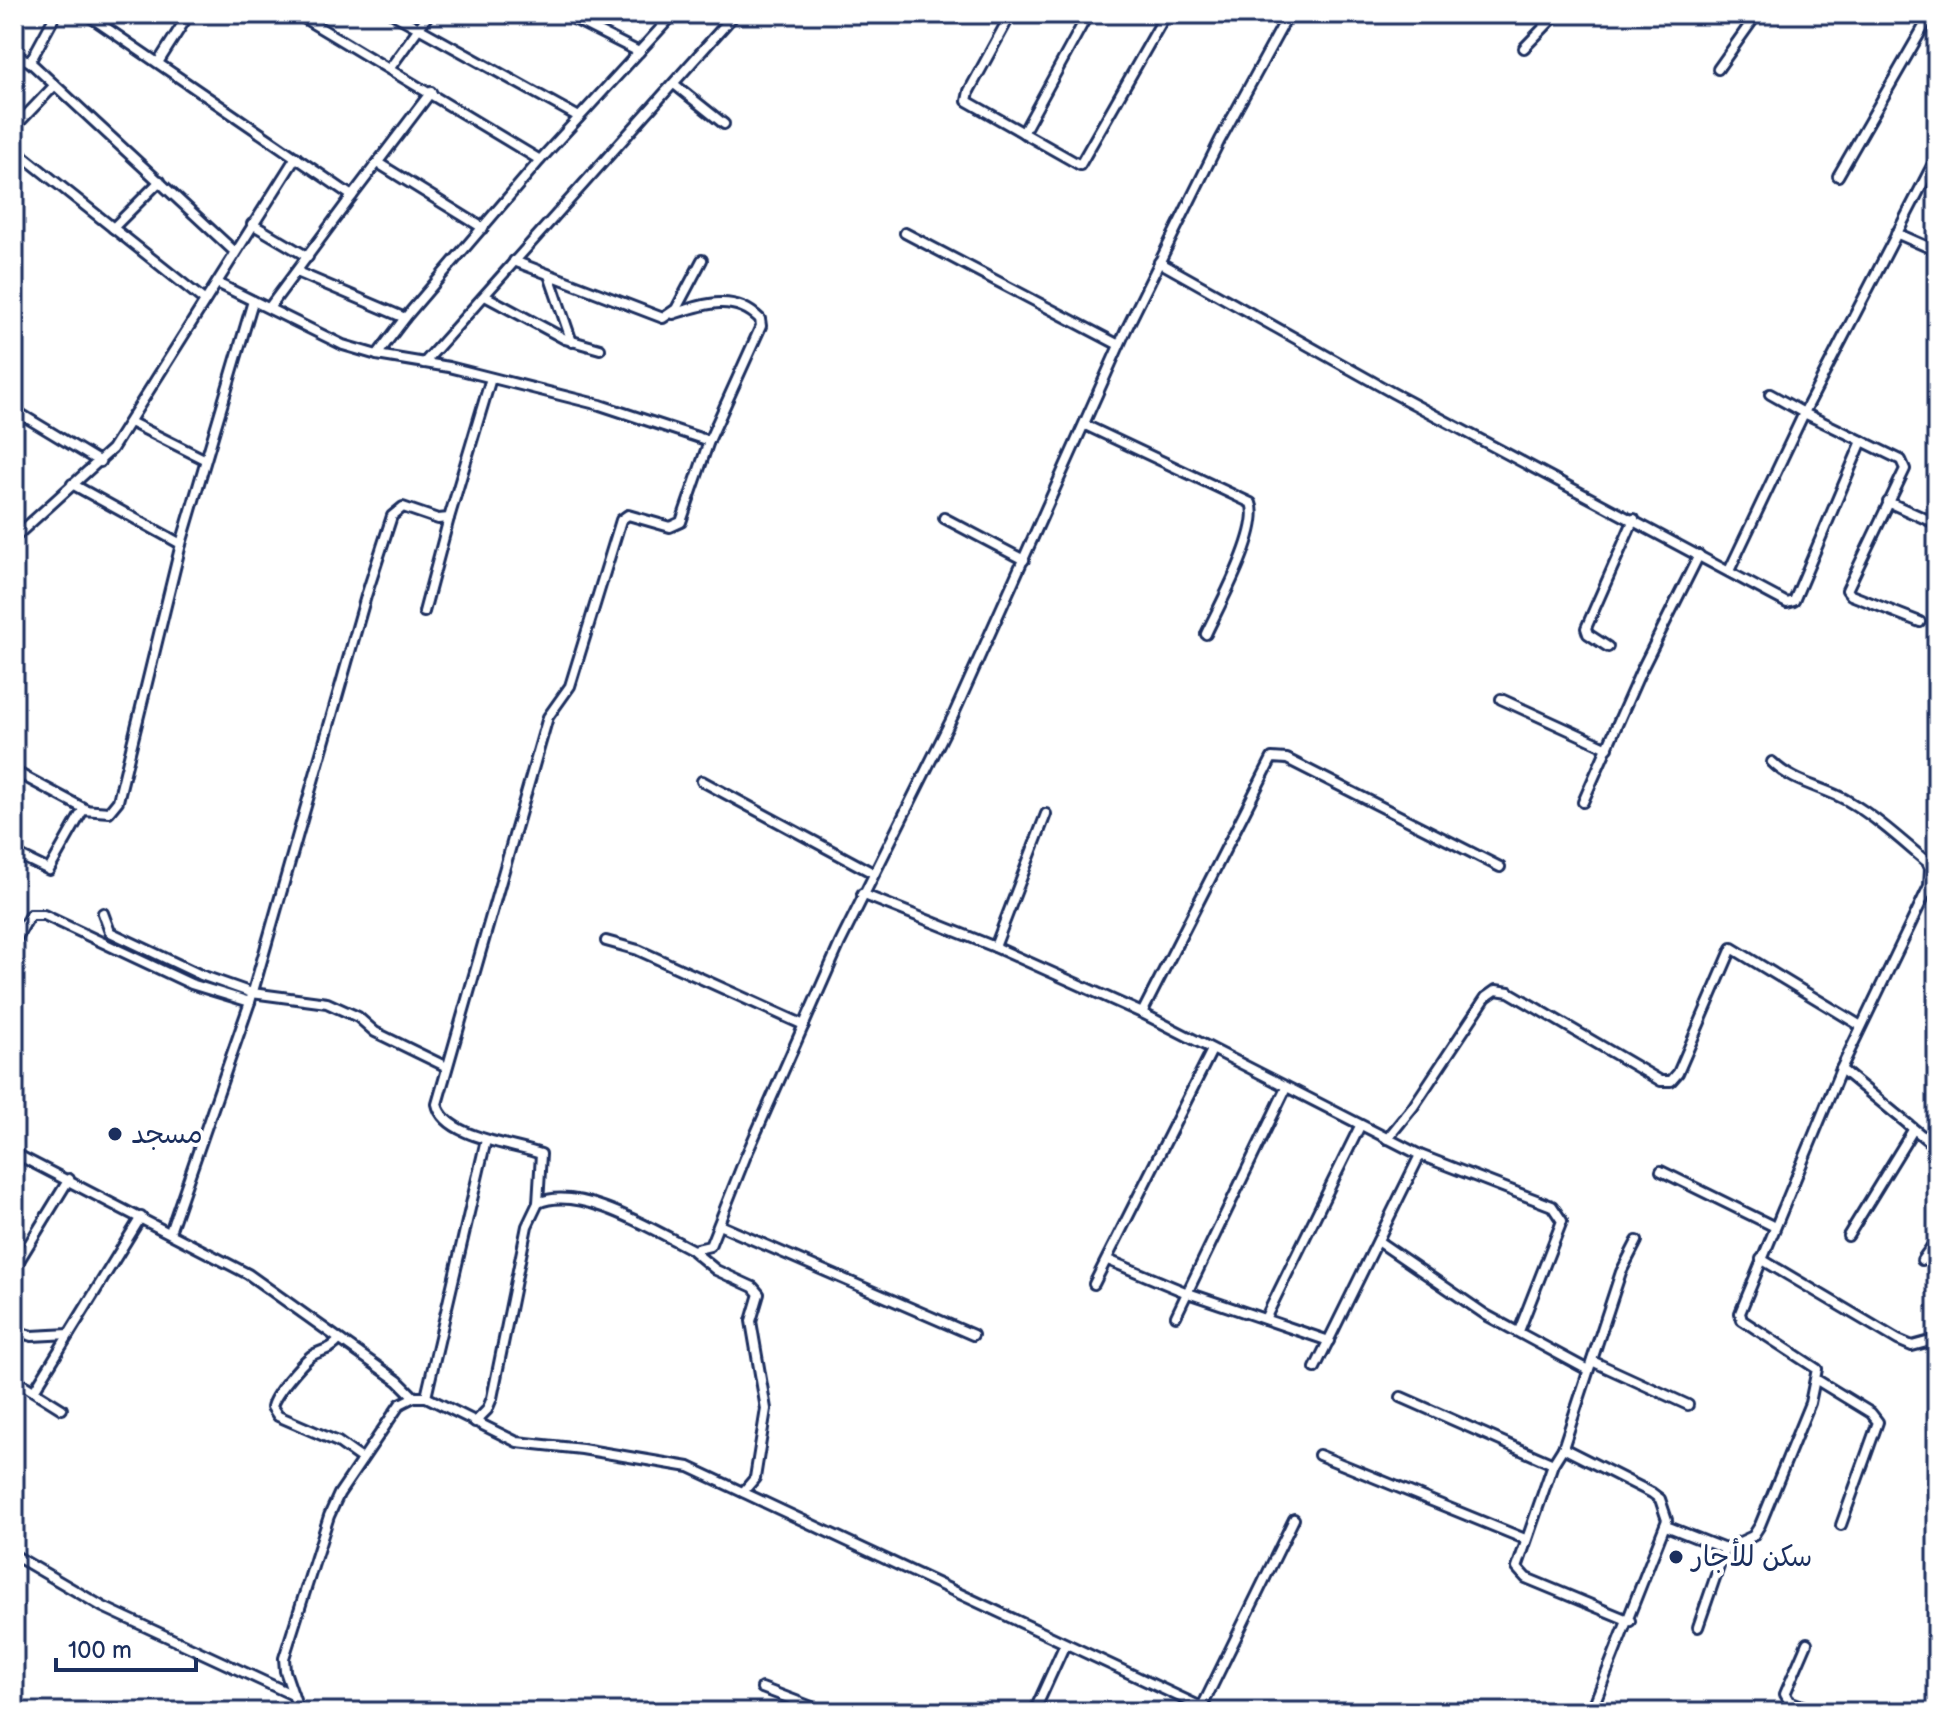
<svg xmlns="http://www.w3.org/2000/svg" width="1951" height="1726" viewBox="0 0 1951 1726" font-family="'Balsamiq Sans','Playpen Sans Arabic',sans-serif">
<rect width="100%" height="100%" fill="#fff"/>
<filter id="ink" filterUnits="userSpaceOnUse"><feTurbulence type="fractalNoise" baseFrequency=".0125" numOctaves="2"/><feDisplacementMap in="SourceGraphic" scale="16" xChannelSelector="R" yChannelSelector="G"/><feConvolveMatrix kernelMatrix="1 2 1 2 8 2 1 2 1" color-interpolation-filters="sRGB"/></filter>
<g filter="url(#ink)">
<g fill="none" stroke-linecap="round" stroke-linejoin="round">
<g stroke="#1b2f5e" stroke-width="14">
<g id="street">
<polyline points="86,14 352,196 431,92"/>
<polyline points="297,14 540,160"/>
<polyline points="393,14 579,117"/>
<polyline points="564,14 639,52"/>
<polyline points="1011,14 969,91 967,101 1080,165 1166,14"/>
<polyline points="1524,48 1557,14"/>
<polyline points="14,54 30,62 235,252"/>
<polyline points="159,61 189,14"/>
<polyline points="30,62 56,14"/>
<polyline points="390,68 429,14"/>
<polyline points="1718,69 1757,14"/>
<polyline points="674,84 724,124"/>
<polyline points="14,128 54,86"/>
<polyline points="1023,133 1088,14"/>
<polyline points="14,149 205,301"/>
<polyline points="378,163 483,228"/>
<polyline points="1838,176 1931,14"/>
<polyline points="252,224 308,257"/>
<polyline points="113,228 160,181"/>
<polyline points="905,233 1119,345"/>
<polyline points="1896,233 1937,251"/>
<polyline points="514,261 663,318 676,309 702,260"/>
<polyline points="1159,262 1393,393 1787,603 1794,601 1862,441 1901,460 1905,469 1847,590 1851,595 1920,622"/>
<polyline points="297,272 405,318 540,160 671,17"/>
<polyline points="549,275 572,342"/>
<polyline points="217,283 343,345 377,355 449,367 600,405 709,441"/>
<polyline points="485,296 565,339 600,349"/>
<polyline points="269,308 352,196"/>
<polyline points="377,355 405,318"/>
<polyline points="424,363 735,14"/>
<polyline points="1770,394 1804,413 1937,156"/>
<polyline points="14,410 100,462"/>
<polyline points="130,422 204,459"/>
<path d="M1085,425L1251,503C1262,529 1218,608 1206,634"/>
<polyline points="72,484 181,544"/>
<polyline points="1888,502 1937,524"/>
<polyline points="944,518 1024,560"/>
<polyline points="14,538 112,449 296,157"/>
<polyline points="1729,571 1804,413 1862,441"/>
<polyline points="424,612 449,518"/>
<polyline points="1608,647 1588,634 1586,628 1634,519"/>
<polyline points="1501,699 1608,748"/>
<polyline points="14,771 85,809"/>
<polyline points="702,781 873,873"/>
<polyline points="1583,802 1640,673 1699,555"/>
<polyline points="14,853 49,870 83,810 109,812 118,801 181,544 253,301"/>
<polyline points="862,894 995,947 1142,1013 1420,1155 1552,1206 1562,1221 1519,1331"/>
<polyline points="103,913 110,932 201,975 252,993 327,1003 358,1017 375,1032 447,1067"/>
<polyline points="606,941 638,950 804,1025"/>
<polyline points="14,943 30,915 44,915 191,984 250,1002"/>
<polyline points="995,947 1046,814"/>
<polyline points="1142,1013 1272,758 1287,759 1500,867"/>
<polyline points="1841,1069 1937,1148"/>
<polyline points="1387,1139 1413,1107 1486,997 1496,990 1509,992 1661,1081 1671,1081 1678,1073 1732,948 1861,1026"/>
<polyline points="14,1153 248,1274 398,1381 414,1397"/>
<polyline points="1661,1171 1773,1226"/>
<path d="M538,1203L541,1154C514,1144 444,1138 437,1104L548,717L570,686L621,520L628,515L670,527L681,522L709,441L761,326L760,319C734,293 704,304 673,314"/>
<polyline points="719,1225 973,1335"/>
<polyline points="170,1232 250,1002 366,596 392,516 403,507 438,519 449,518 491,378"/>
<polyline points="1848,1236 1913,1130"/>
<polyline points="1378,1241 1486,1315 1588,1370"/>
<polyline points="693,1251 716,1270 753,1287 759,1294 751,1321 766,1409 755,1478 743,1492"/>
<polyline points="1761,1259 1898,1340 1912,1346 1934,1340"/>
<polyline points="1108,1260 1185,1292 1329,1341"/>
<polyline points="1922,1260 1937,1239"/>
<polyline points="14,1269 69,1179"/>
<polyline points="1094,1284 1212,1050"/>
<polyline points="1176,1316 1286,1088"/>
<polyline points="1265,1319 1360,1126"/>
<polyline points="14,1331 32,1336 69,1334"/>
<path d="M339,1340C330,1351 322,1349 311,1356C301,1364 274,1395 272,1407L278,1416L338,1442L362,1459"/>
<polyline points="1592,1361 1688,1405"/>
<polyline points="1315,1368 1420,1155"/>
<polyline points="14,1379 62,1409"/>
<polyline points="1817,1380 1871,1413 1878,1422 1841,1525"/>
<polyline points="34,1391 141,1217"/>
<polyline points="426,1397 486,1140"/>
<polyline points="1401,1397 1553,1464"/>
<path d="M475,1422L487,1410L492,1398L527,1226L538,1203C580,1184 655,1231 693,1250L710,1246L745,1158L840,943L953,716L1126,330L1220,140L1285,21"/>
<polyline points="1563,1448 1652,1493 1660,1499 1667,1520 1591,1712"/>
<polyline points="1319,1455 1525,1539"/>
<path d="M1666,1526L1725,1549L1753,1536L1760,1525L1810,1403L1817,1369L1742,1320L1740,1313L1841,1069L1929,886L1930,868L1927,862C1902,841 1876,817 1848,801C1822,786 1794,784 1772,762"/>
<polyline points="14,1555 103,1607 293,1695"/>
<polyline points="1630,1621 1526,1578 1517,1568 1553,1464 1563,1448 1621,1272 1637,1241"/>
<polyline points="1698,1627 1725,1549"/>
<polyline points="1807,1643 1785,1694 1789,1701 1818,1712"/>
<polyline points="762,1688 825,1712"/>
<polyline points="1202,1707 1294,1519"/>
<polyline points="299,1712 285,1671 284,1658 329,1516 339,1494 400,1404 414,1397 426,1397 517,1442 582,1449 689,1467 1212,1712"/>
<polyline points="1034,1712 1065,1644"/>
</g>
</g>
<use href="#street" stroke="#fff" stroke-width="8"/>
</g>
</g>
<g fill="#1b2f5e" stroke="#fff" stroke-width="3">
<circle cx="115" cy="1134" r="8"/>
<circle cx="1676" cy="1557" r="8"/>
</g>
<g text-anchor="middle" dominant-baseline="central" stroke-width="8" stroke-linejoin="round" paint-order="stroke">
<g font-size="28" fill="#1b2f5e" stroke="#fff" text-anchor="start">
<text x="131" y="1134">مسجد</text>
<text x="1692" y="1557">سكن للأجار</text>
</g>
</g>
<rect width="1951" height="1726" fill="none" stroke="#fff" stroke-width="48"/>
<rect x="24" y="24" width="1903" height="1678" fill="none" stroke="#1b2f5e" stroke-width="3" filter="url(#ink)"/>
<path d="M56 1658v12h140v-12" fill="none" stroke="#1b2f5e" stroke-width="4"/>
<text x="68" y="1658" font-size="24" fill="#1b2f5e" stroke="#ffffff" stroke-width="6" paint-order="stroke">100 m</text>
</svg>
